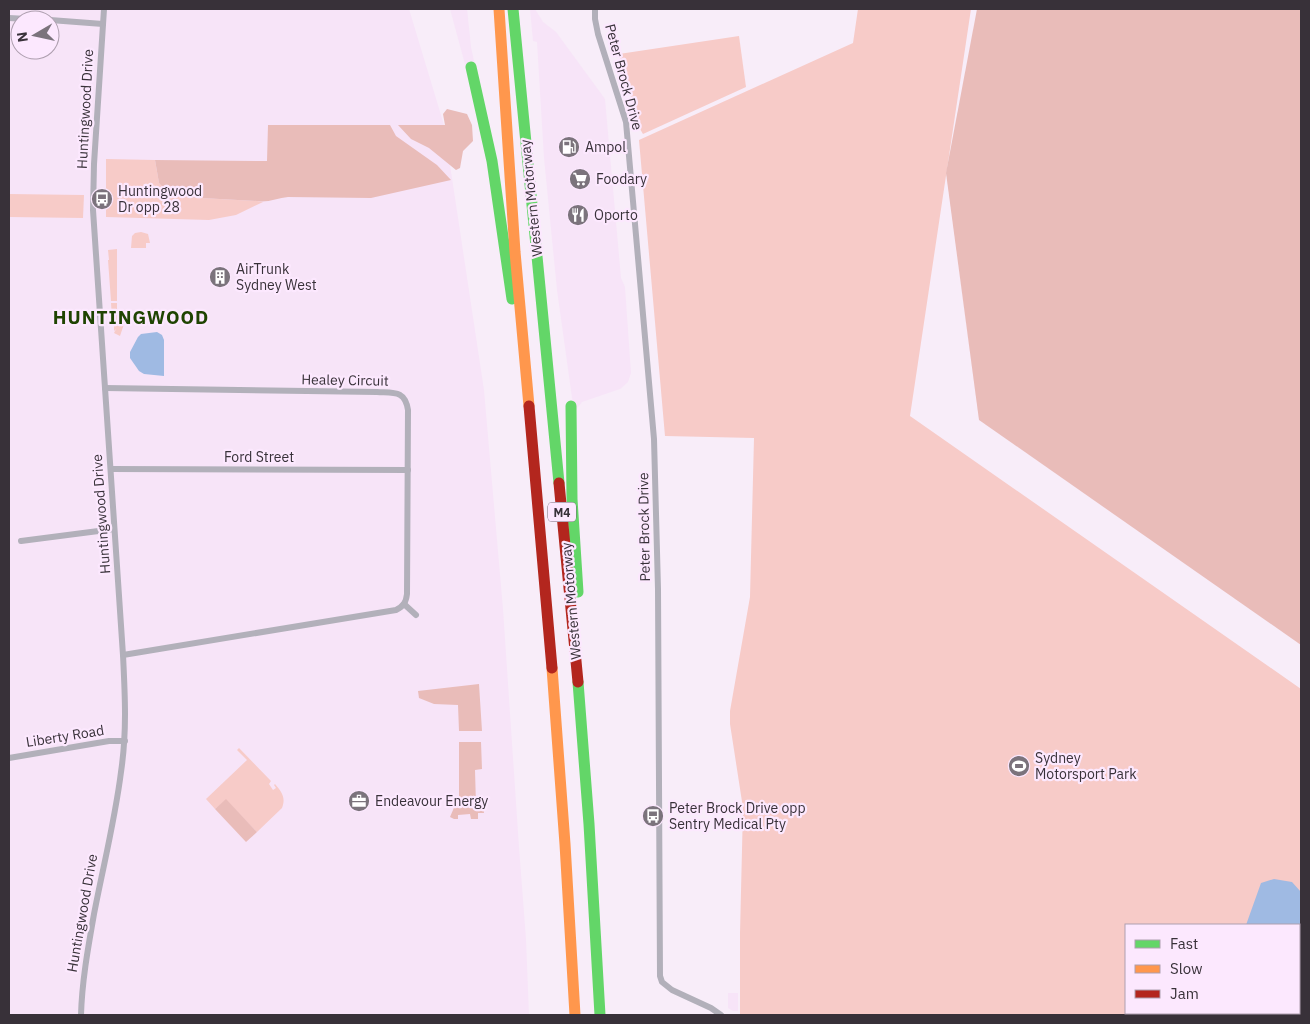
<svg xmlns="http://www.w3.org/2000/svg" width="1310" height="1024" viewBox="0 0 1310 1024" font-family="'IBM Plex Sans',sans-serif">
<rect width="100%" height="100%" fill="#f8edf9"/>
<g fill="#f7e4f8" fill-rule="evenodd">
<path d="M9,9H409L444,125L484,390L503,609L519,847L526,939L529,1015H9ZM20,20H50V50H20Z"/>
<polygon points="450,9 467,9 471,47 475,66 466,68"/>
<polygon points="530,9 535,9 543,22 556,32 605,99 621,278 625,287 631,373 628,382 620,389 582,402 574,412 557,290 544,158 537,42 533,41"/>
<polygon points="728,993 738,993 738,1011 733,1011 728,1008"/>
</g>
<g fill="#f7cbc8" fill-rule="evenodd">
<path d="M858,9H971L910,416L1301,689V1015H740V933L743,808L730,724V711L750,597L754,438L665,436L639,140L853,43ZM1126,925H1299V1013H1126Z"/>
<polygon points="739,36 746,87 643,134 640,129 619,54"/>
<polygon points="106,159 155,160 159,183 168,193 183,197 257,201 263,202 236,215 209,220 106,217"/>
<polygon points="9,194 84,195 83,218 9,217"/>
<polygon points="141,232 148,234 150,243 146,243 146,248 131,248 132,236 135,233"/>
<polygon points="117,249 117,301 111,301 108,260 109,260 108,250"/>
<polygon points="111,303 117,303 117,313 125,313 124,324 120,336 114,333 116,329 114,331 114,318 112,318"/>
<path d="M239,748L271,781L269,784L273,790L276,788L274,785L275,784C282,792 286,798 282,808L257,832L226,800L215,809L206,799L247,760L237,750Z"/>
</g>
<g fill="#e9bcb9">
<polygon points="977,9 1301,9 1301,645 979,420 946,173"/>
<polygon points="447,109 467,114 472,125 473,141 463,151 460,168 456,170 429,148 411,139 398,125 445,125 443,114"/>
<path d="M268,125H390L396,136L437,165L451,180L371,198L288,197C278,198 267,203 257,201L183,197L168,193L159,183L155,160L267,161Z"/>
<polygon points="479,684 482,731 459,731 458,705 434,704 419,698 418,691"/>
<polygon points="459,742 481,742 482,769 475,770 476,805 483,805 484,813 478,813 478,819 471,819 470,814 458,815 458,819 454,819 450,817 459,796"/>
<polygon points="226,799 257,832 246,842 215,809"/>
</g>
<g fill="#9fbae3">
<polygon points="157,332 162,335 164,340 164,376 144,374 139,371 130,358 130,352 138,337 141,334"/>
<polygon points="1274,879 1292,882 1301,892 1301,984 1299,984 1299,925 1246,925 1261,883"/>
</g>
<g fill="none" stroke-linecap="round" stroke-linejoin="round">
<g stroke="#b2b0ba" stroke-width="6">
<polyline points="595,9 595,19 598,34 626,122 654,439 658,589 660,976 662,982 672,990 711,1008 721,1015"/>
<polyline points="9,18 44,20"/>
<polyline points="50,20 103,24"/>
<path d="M105,388L377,392C394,393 405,390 408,410L407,594C406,602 404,606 396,610L123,655"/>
<polyline points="111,469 408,470"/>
<polyline points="21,541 114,529"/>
<polyline points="404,604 416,615"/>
<polyline points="9,758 109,741 125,741"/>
<path d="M81,1015C82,981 88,948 94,914C103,867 115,820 121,772C127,732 125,695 123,655L93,210L94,164L104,9"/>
</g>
<g stroke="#63d668" stroke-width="11">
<polyline points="513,9 559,483"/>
<polyline points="471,67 492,161 512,299"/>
<polyline points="571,406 572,499 578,592"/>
<polyline points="578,682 589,824 600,1015"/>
</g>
<g stroke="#ff974d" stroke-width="11">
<polyline points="499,9 515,252 529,406"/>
<polyline points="552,668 565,844 575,1015"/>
</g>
<g stroke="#b3261e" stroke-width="11">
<polyline points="529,406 552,668"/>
<polyline points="559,483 578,682"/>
</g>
</g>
<defs>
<g id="fuel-disc" transform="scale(1.125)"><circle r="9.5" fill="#7b737c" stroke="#fce8fe"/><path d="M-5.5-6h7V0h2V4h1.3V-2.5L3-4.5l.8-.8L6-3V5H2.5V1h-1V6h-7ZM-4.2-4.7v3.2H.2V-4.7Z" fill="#fff"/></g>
<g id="supermarket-disc" transform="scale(1.125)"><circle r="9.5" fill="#7b737c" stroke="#fce8fe"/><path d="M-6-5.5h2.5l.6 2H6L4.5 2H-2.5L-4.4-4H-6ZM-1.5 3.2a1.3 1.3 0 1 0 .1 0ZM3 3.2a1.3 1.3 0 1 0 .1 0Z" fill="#fff"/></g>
<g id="bus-disc" transform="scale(1.125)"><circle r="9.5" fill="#7b737c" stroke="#fce8fe"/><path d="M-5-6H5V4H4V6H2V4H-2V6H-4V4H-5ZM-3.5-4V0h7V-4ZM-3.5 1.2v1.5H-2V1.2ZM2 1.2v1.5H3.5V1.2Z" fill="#fff"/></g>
<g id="restaurant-disc" transform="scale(1.125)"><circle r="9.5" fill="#7b737c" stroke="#fce8fe"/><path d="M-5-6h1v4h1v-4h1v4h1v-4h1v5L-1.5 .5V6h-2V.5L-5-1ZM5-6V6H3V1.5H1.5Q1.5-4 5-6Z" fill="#fff"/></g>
<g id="building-disc" transform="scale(1.125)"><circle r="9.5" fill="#7b737c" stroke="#fce8fe"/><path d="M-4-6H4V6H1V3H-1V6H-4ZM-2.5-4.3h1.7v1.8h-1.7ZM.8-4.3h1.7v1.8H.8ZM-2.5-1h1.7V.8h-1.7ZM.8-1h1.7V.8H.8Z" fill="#fff"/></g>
<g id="stadium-disc" transform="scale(1.125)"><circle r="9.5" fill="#7b737c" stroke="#fce8fe"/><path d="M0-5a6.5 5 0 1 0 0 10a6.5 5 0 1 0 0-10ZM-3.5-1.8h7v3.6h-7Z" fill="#fff"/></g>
<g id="office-disc" transform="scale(1.125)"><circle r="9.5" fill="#7b737c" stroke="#fce8fe"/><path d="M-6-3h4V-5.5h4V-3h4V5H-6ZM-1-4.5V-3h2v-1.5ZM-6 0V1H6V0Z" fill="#fff"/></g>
</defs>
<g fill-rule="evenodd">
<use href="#fuel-disc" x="569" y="147"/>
<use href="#supermarket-disc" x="580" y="179"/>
<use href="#bus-disc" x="102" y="199"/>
<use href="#restaurant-disc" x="578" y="215"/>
<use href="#building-disc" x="220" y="277"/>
<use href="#stadium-disc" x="1019" y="766"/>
<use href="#office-disc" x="359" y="801"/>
<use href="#bus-disc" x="653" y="816"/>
</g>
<g text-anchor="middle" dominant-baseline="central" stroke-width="4.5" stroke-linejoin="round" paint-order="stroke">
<rect fill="#fce8fe" stroke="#736874" stroke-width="1" x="548" y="502.5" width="28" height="19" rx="4"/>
<g font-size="12" font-weight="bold" fill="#383139">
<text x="562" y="512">M4</text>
</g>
<g font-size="14" fill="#383139" stroke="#fce8fe">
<text transform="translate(624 77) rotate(75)">Peter Brock Drive</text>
<text transform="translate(85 109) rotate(-87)">Huntingwood Drive</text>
<text transform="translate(531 198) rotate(-96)">Western Motorway</text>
<text transform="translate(345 380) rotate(1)">Healey Circuit</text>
<text x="259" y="457">Ford Street</text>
<text transform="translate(101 514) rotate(-94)">Huntingwood Drive</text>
<text transform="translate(644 527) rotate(-91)">Peter Brock Drive</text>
<text transform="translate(571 601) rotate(-95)">Western Motorway</text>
<text transform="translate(65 736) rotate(-9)">Liberty Road</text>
<text transform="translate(82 913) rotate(-80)">Huntingwood Drive</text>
</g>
<g font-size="14" fill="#383139" stroke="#fce8fe" text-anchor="start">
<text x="585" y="147">Ampol</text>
<text x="596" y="179">Foodary</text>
<text x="118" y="191">Huntingwood<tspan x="118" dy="16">Dr opp 28</tspan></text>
<text x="594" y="215">Oporto</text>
<text x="236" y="269">AirTrunk<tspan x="236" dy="16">Sydney West</tspan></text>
<text x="1035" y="758">Sydney<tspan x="1035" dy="16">Motorsport Park</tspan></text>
<text x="375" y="801">Endeavour Energy</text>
<text x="669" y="808">Peter Brock Drive opp<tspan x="669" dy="16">Sentry Medical Pty</tspan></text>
</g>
<g font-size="19" font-weight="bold" letter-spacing="1" fill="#1f4402" stroke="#fce8fe">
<text x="131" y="317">HUNTINGWOOD</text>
</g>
</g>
<rect width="1310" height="1024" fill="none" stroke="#383139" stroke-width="20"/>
<rect x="1125" y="924" width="175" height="90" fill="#fce8fe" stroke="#ae9faf"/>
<rect x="1135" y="940" width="25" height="8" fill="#63d668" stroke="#ae9faf"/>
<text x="1170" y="949" font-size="15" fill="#383139">Fast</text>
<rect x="1135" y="965" width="25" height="8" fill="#ff974d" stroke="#ae9faf"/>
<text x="1170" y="974" font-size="15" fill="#383139">Slow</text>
<rect x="1135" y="990" width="25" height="8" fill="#b3261e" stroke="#ae9faf"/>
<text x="1170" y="999" font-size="15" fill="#383139">Jam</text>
<g transform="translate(35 35) rotate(261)"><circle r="24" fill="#fce8fe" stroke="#ae9faf"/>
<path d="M0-4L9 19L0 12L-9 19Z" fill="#7b737c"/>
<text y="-8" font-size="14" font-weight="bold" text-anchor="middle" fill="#383139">N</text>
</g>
</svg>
